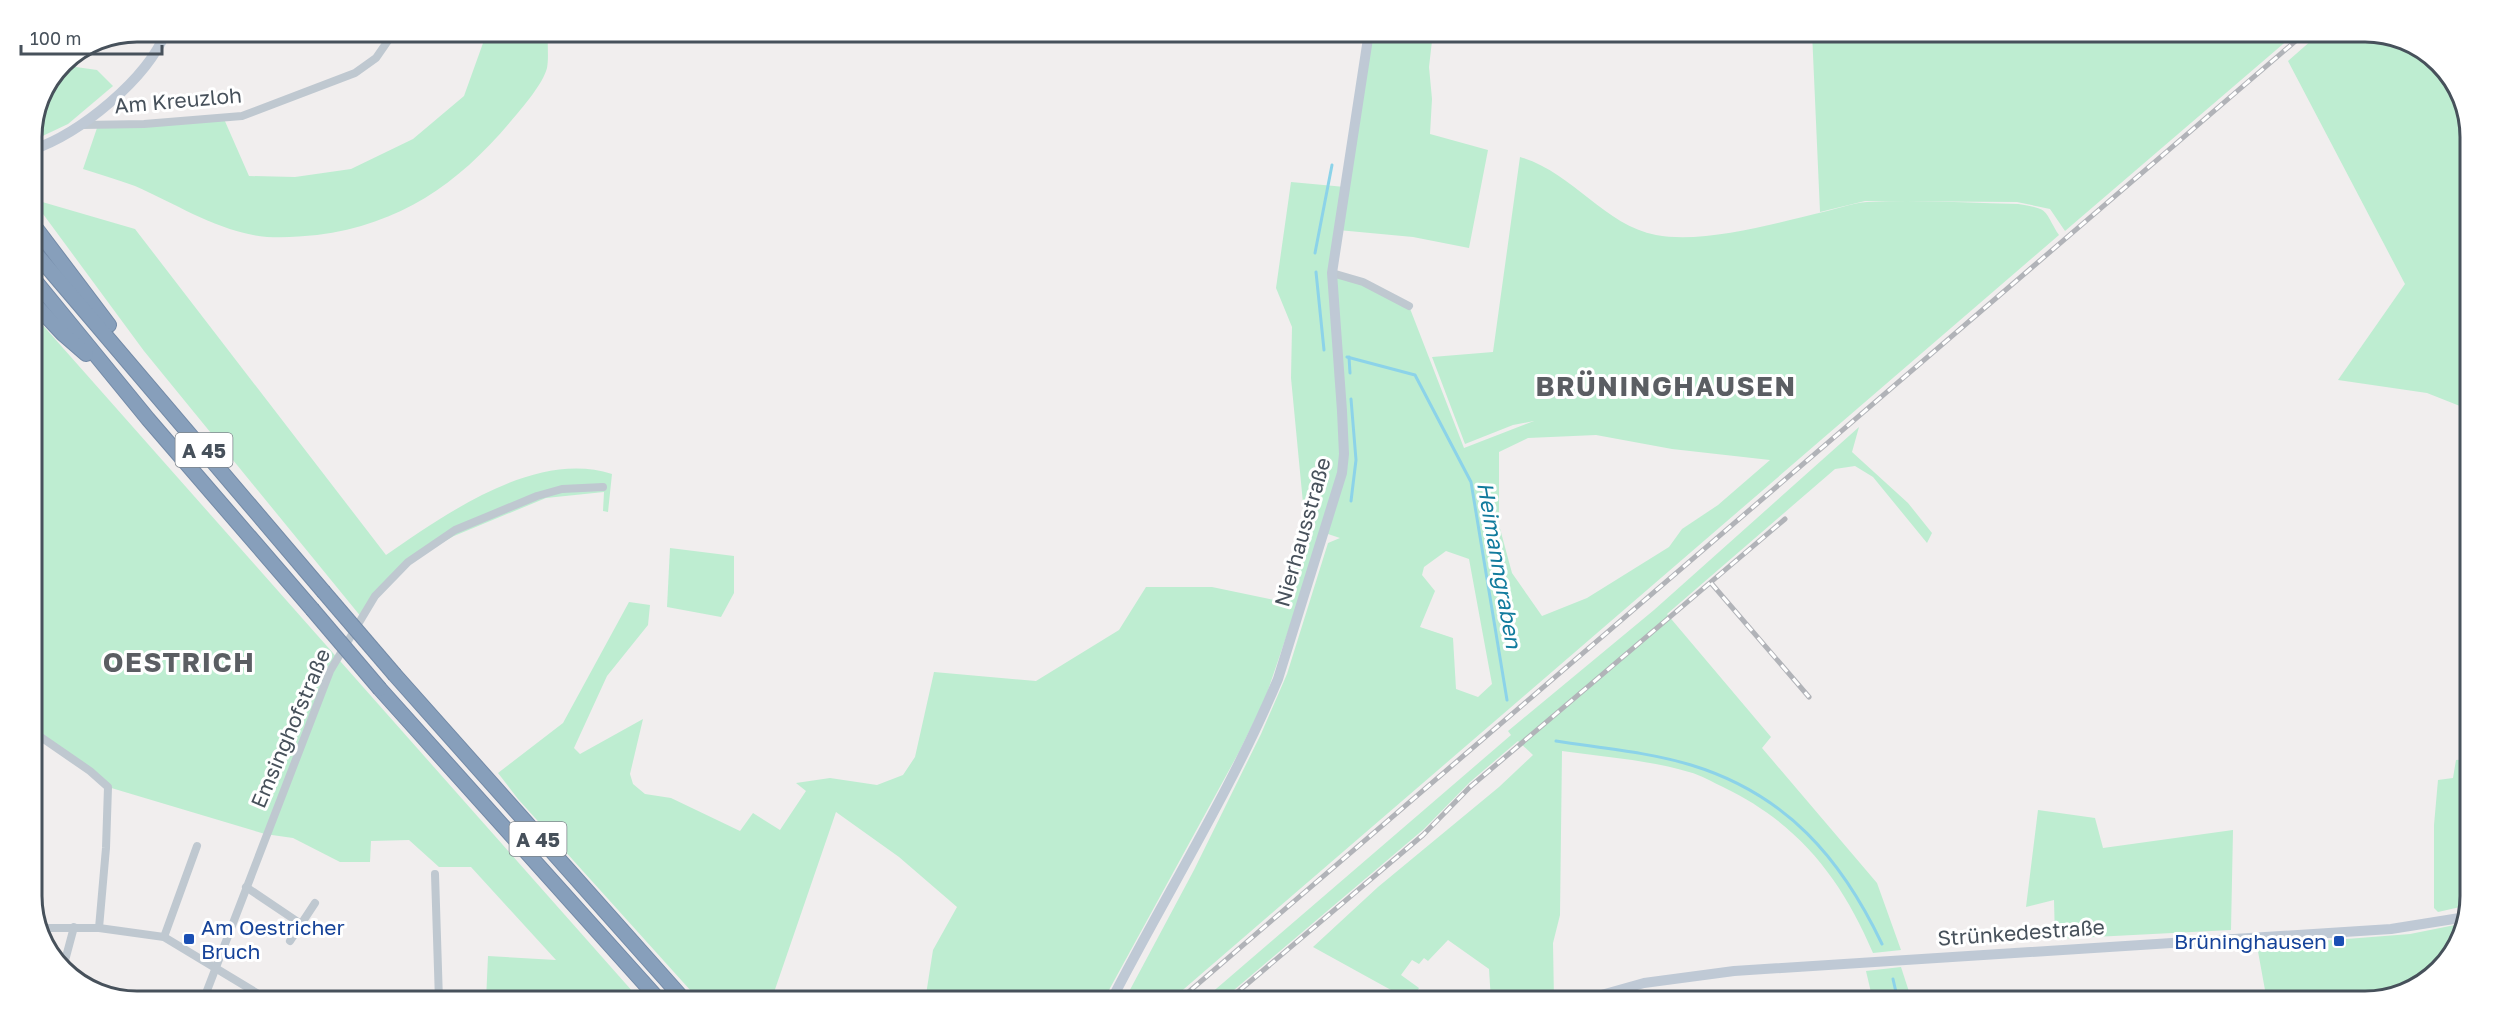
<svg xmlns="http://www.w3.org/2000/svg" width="2502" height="1033" viewBox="0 0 2502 1033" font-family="'Golos Text',sans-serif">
<rect width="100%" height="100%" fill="#f1eeee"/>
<g fill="#beedd1" fill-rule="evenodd">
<path d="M487,32H548C547,43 549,57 547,68C543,84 522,108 511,121C458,184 401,224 317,235C296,237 274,239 253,235C211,227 174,203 135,186C119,180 101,175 83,169L97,128L224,119L249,176L295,177L351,169L413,139L464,96Z"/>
<path d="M1365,32H1433L1429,67L1432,99L1430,134L1488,150L1469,248L1413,237L1338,230L1332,273L1343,274L1409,306L1464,448L1534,421L1513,425L1465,444L1432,357L1493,352L1520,157C1571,171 1604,225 1656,235C1704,244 1776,223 1823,212C1837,209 1853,203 1867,202C1917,199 1968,203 2018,204C2051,209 2043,210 2059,235L1170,1001H1124L1194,870L1261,734L1287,674L1328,543L1340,538L1322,532L1265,699L1239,752L1103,1001H1082L1074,995L1061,1001H1040L1037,998L1034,1001H925L933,950L957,907L899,857L836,812L771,1001H700L518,799L498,773L563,723L629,602L650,605L648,625L607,676L574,748L580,754L643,719L630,774L633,784L645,794L671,798L740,831L753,813L780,830L806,791L796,783L830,778L877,785L903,775L915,757L934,672L1036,681L1119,630L1146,587H1212L1284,602L1305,524L1291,378L1292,327L1276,288L1291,182L1345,187ZM1596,435L1672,449L1770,460L1718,505L1682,529L1669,547L1587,598L1542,616L1512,573L1499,525V452L1528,438ZM1446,551L1469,559L1492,684L1478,697L1456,689L1453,638L1420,627L1435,591L1422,575L1424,567Z"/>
<polygon points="1812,32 2297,32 2065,231 2050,209 2017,202 1865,201 1820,212"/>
<polygon points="2321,32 2365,32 2405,39 2453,78 2470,130 2470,410 2427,393 2338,380 2405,284 2288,61"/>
<polygon points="62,65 97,70 113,86 68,124 32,141 32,130"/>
<path d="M32,199L135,229L386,555C446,514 536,449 612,474L608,512L603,511L604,492L546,498L454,536L404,564L362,618L144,351Z"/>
<polygon points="32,313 641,1001 486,1001 488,956 556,960 471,867 439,867 409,840 371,841 370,862 340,862 293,838 265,834 108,787 32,732"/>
<path d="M1859,427L1852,452L1908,503L1932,533L1927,543L1873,477L1855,466L1835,469L1667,614L1771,737L1762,748L1877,883L1901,950L1873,953C1841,878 1798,823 1723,787C1712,782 1701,775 1689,772C1649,760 1604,757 1562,751L1560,915L1553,943L1554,1001H1491L1489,969L1448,940L1428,961L1424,958L1419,964L1412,960L1401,975L1419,988L1411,1001L1313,947L1378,887L1499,787L1533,755L1518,741L1470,782L1424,829L1221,1001H1202L1511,735L1508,731L1654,610Z"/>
<polygon points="670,548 734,556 734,593 721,617 667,607"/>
<polygon points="2470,759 2469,905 2438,912 2434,908 2434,825 2438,780 2453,778 2456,760"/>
<polygon points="2038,810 2095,818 2103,848 2233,830 2231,930 2055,939 2054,900 2026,907"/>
<polygon points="2465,923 2463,936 2424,984 2365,1001 2267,1001 2257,946 2410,934"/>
<polygon points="1901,967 1912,1001 1873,1001 1866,971"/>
</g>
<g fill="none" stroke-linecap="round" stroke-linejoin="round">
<g stroke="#8cd3e9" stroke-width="3">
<polyline points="1315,253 1332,165"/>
<polyline points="1316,272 1324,350"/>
<polyline points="1347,357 1415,375 1471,482 1507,700"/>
<polyline points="1349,357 1350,373"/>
<polyline points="1351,501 1356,460 1351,399"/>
<path d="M1556,741C1601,748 1648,752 1691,765C1786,794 1841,858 1882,944"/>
<polyline points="1893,979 1898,1001"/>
</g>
<g stroke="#738aa7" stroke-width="16">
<g id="highway">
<polyline points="32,223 109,325"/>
<polyline points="32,249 323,591"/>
<polyline points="32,277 148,419 312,609"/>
<polyline points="32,301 63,334 86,354"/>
<polyline points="395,675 685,1001"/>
<polyline points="380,689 660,1001"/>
</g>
</g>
<g stroke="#bfc8d0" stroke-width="8">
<polyline points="82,125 144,124 242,116 355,73 376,58 394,32"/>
<polyline points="1332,273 1363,282 1409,306"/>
<polyline points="32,731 90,771 108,787 106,848 99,928"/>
<polyline points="435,874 439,1001"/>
<polyline points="246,887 301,924"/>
<polyline points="41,928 99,928 164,937 270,1001"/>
<polyline points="164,937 197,846"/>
<polyline points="290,941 315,903"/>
<polyline points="63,968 74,927"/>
<polyline points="203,1001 330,671 375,596 408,562 455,530 537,496 562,489 603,487"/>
</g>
<g stroke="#bfc9d5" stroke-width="10">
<path d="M32,150C81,133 146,80 166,32"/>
<path d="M1111,1001C1166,894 1231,791 1278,679L1342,473L1344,454L1342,411L1332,273L1369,32"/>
<polyline points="1580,1001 1644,983 1734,971 2391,929 2466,917"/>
</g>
<use href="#highway" stroke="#879fbb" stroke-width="14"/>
<g stroke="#b1b3b8" stroke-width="5">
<g id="rail">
<polyline points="1711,583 1809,697"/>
<polyline points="1178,1001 2306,32"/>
<polyline points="1227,1001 1423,835 1470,787 1785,519"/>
</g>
</g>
<use href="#rail" stroke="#fff" stroke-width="3" stroke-dasharray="9" stroke-linecap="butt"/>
<g stroke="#738aa7" stroke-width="16" stroke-linecap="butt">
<g id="highway-bridge">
<polyline points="323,591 395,675"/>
<polyline points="312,609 380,689"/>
</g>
</g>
<use href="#highway-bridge" stroke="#879fbb" stroke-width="14"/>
</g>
<g fill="#1a4fb4" stroke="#fff" stroke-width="2">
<rect x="183" y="933" width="12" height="12" rx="3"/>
<rect x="2333" y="935" width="12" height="12" rx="3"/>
</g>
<g text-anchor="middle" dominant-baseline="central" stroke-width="6" stroke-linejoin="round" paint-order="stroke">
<g fill="#fff" stroke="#7e858c" stroke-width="1.5">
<rect x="175.5" y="433" width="57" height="34" rx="4.5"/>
<rect x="509.5" y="822" width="57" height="34" rx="4.5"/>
</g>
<g font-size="20" font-weight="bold" fill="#47515b">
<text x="204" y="450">A 45</text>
<text x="538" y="839">A 45</text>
</g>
<g font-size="21" fill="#47515b" stroke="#fff">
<text transform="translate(178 100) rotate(-5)">Am Kreuzloh</text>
<text transform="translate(1302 532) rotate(-74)">Nierhausstraße</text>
<text transform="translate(290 728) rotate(-67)">Emsinghofstraße</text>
<text transform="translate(2021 932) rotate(-4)">Strünkedestraße</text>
</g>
<g font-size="21" fill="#164399" stroke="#fff" text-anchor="start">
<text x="201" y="927">Am Oestricher<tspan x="201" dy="24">Bruch</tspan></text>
<text x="2327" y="941" text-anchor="end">Brüninghausen</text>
</g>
<g font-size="22" font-style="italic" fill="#117b9d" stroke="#fff">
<text transform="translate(1500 565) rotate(80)">Heimanngraben</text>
</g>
<g font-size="27" font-weight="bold" letter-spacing="1.5" fill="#5b5e63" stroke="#fff">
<text x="1666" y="386">BRÜNINGHAUSEN</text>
<text x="179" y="662">OESTRICH</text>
</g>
</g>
<path d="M0 0H2502V1033H0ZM137 42H2365A95 95 0 0 1 2460 137V896A95 95 0 0 1 2365 991H137A95 95 0 0 1 42 896V137A95 95 0 0 1 137 42Z" fill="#fff" fill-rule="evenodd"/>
<path fill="none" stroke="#47515b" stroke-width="3" d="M137 42H2365A95 95 0 0 1 2460 137V896A95 95 0 0 1 2365 991H137A95 95 0 0 1 42 896V137A95 95 0 0 1 137 42Z"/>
<path d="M21 45v9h141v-9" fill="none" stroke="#47515b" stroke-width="3"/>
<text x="30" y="45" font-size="18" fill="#47515b" stroke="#ffffff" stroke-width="4.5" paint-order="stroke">100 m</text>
</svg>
